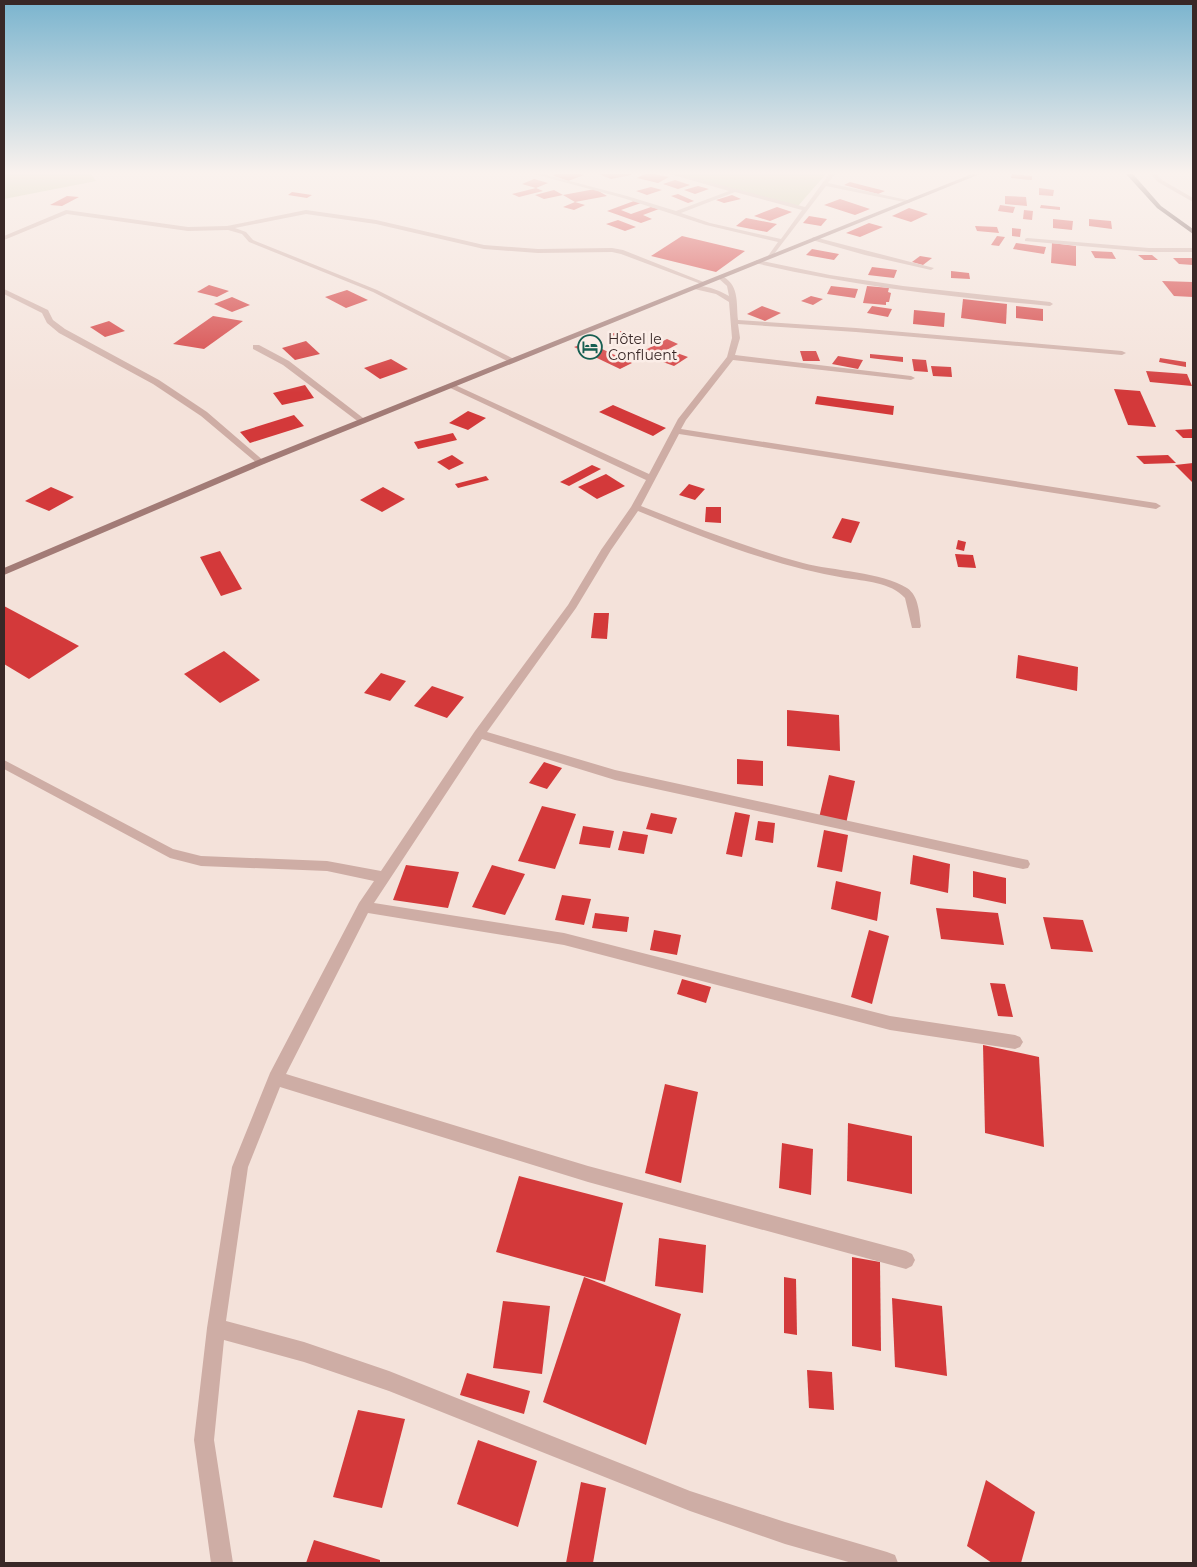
<svg xmlns="http://www.w3.org/2000/svg" width="1197" height="1567" viewBox="0 0 1197 1567" font-family="Montserrat,sans-serif">
<rect width="100%" height="100%" fill="#f4e2da"/>
<g fill="#c1c598">
<polygon points="4,174 91,174 96,181 4,199"/>
<polygon points="674,174 826,174 798,206"/>
</g>
<g fill="#d3393a">
<polygon points="557,174 580,174 584,175 568,181 552,175"/>
<polygon points="599,174 631,174 631,175 611,179"/>
<polygon points="645,174 654,174 669,177 658,183 637,178"/>
<polygon points="1012,174 1032,176 1032,180 1011,178"/>
<polygon points="534,179 548,183 536,188 522,184"/>
<polygon points="675,180 690,185 678,189 663,184"/>
<polygon points="850,182 885,191 878,194 844,185"/>
<polygon points="698,186 709,189 695,194 684,190"/>
<polygon points="651,187 662,190 647,195 636,191"/>
<polygon points="536,188 543,191 519,197 512,194"/>
<polygon points="1039,188 1054,190 1053,196 1039,195"/>
<polygon points="595,189 607,196 575,202 585,205 574,210 563,207 575,202 563,195"/>
<polygon points="554,190 563,195 544,199 535,195"/>
<polygon points="292,192 312,195 307,198 288,195"/>
<polygon points="678,194 694,201 688,203 671,196"/>
<polygon points="732,195 741,199 724,203 716,200"/>
<polygon points="67,196 79,197 62,206 50,205"/>
<polygon points="1005,196 1026,197 1027,206 1005,204"/>
<polygon points="840,199 870,209 855,215 824,205"/>
<polygon points="634,201 641,203 621,210 631,214 651,207 659,209 643,215 652,219 641,223 607,211"/>
<polygon points="1000,205 1015,207 1013,213 998,211"/>
<polygon points="1041,205 1060,207 1060,210 1040,208"/>
<polygon points="777,207 792,212 770,221 754,216"/>
<polygon points="909,208 928,214 911,222 892,216"/>
<polygon points="1024,210 1033,211 1032,220 1023,219"/>
<polygon points="809,216 827,219 821,226 803,223"/>
<polygon points="746,218 777,224 767,232 736,226"/>
<polygon points="1053,219 1073,221 1072,230 1053,228"/>
<polygon points="1089,219 1111,221 1112,229 1089,226"/>
<polygon points="618,220 636,227 625,231 606,224"/>
<polygon points="869,223 883,227 860,237 846,233"/>
<polygon points="975,226 997,227 999,233 977,231"/>
<polygon points="1012,228 1021,229 1020,237 1012,236"/>
<polygon points="682,236 745,251 716,272 651,256"/>
<polygon points="997,236 1005,237 999,246 991,245"/>
<polygon points="1016,243 1046,247 1044,254 1013,249"/>
<polygon points="1052,243 1076,246 1076,266 1051,263"/>
<polygon points="812,249 839,254 834,260 806,255"/>
<polygon points="1091,251 1112,252 1116,259 1095,258"/>
<polygon points="1138,255 1152,255 1158,260 1144,260"/>
<polygon points="920,256 932,258 923,265 912,262"/>
<polygon points="1173,258 1193,258 1193,265 1179,264"/>
<polygon points="872,267 897,270 894,278 868,275"/>
<polygon points="951,271 969,273 970,279 951,278"/>
<polygon points="1162,281 1193,282 1193,297 1174,296"/>
<polygon points="209,285 229,291 217,297 197,292"/>
<polygon points="831,286 858,289 855,298 827,294"/>
<polygon points="867,286 889,288 888,292 891,293 889,302 886,302 886,305 863,303"/>
<polygon points="347,290 368,300 346,308 325,297"/>
<polygon points="811,296 823,299 813,305 801,301"/>
<polygon points="232,297 250,305 232,312 214,304"/>
<polygon points="963,299 1007,304 1006,324 961,318"/>
<polygon points="762,306 781,313 765,321 747,314"/>
<polygon points="872,306 892,309 888,317 867,313"/>
<polygon points="1016,306 1043,309 1043,321 1016,318"/>
<polygon points="914,310 945,313 944,327 913,324"/>
<polygon points="213,316 243,321 204,349 173,344"/>
<polygon points="109,321 125,331 105,337 90,327"/>
<polygon points="621,331 629,336 616,340 607,335"/>
<polygon points="667,339 678,344 657,355 645,350"/>
<polygon points="306,341 320,354 295,360 282,348"/>
<polygon points="587,342 632,363 620,369 574,347"/>
<polygon points="800,351 816,351 820,361 803,361"/>
<polygon points="677,353 688,357 674,366 663,362"/>
<polygon points="870,354 903,357 903,362 870,358"/>
<polygon points="838,356 863,360 858,369 832,364"/>
<polygon points="1160,358 1186,362 1186,367 1159,362"/>
<polygon points="391,359 408,369 380,379 364,368"/>
<polygon points="912,359 926,360 928,372 914,371"/>
<polygon points="931,366 951,367 952,377 933,376"/>
<polygon points="1146,371 1187,374 1192,386 1150,382"/>
<polygon points="305,385 314,398 282,405 273,393"/>
<polygon points="1114,389 1140,391 1156,427 1128,425"/>
<polygon points="817,396 894,406 893,415 815,404"/>
<polygon points="613,405 666,428 653,436 599,412"/>
<polygon points="468,411 486,418 468,430 449,423"/>
<polygon points="294,415 304,426 250,443 240,432"/>
<polygon points="1193,429 1193,438 1183,438 1175,430"/>
<polygon points="453,433 457,440 418,449 414,442"/>
<polygon points="452,455 464,463 449,470 437,462"/>
<polygon points="1168,455 1176,463 1144,464 1136,456"/>
<polygon points="1193,463 1193,483 1175,465"/>
<polygon points="592,465 601,469 569,486 560,482"/>
<polygon points="606,474 625,486 597,499 578,487"/>
<polygon points="486,476 489,480 458,488 455,484"/>
<polygon points="689,484 705,489 695,500 679,495"/>
<polygon points="51,487 74,497 49,511 25,501"/>
<polygon points="383,487 405,499 382,512 360,500"/>
<polygon points="706,507 721,507 721,523 705,522"/>
<polygon points="842,518 860,522 851,543 832,538"/>
<polygon points="958,540 966,542 964,551 956,549"/>
<polygon points="220,551 242,589 221,596 200,557"/>
<polygon points="955,554 973,555 976,568 958,567"/>
<polygon points="4,606 79,646 29,679 4,664"/>
<polygon points="594,613 609,613 607,639 591,638"/>
<polygon points="224,651 260,680 220,703 184,674"/>
<polygon points="1018,655 1078,667 1077,691 1016,678"/>
<polygon points="381,673 406,681 390,701 364,693"/>
<polygon points="432,686 464,697 447,718 414,706"/>
<polygon points="787,710 839,715 840,751 787,746"/>
<polygon points="737,759 763,761 763,786 737,784"/>
<polygon points="544,762 562,768 547,789 529,783"/>
<polygon points="829,775 855,781 846,824 819,818"/>
<polygon points="542,806 576,814 555,869 518,861"/>
<polygon points="735,812 750,815 742,857 726,854"/>
<polygon points="651,813 677,818 672,834 646,829"/>
<polygon points="758,821 775,823 773,843 755,840"/>
<polygon points="583,826 614,831 610,848 579,844"/>
<polygon points="824,830 848,835 842,872 817,867"/>
<polygon points="623,831 648,835 644,854 618,850"/>
<polygon points="913,855 950,864 948,893 910,884"/>
<polygon points="406,865 459,872 448,908 393,900"/>
<polygon points="492,865 525,874 505,915 472,907"/>
<polygon points="973,871 1006,878 1006,904 973,897"/>
<polygon points="836,881 881,892 877,921 831,909"/>
<polygon points="562,895 591,899 584,925 555,920"/>
<polygon points="936,908 998,913 1004,945 941,939"/>
<polygon points="595,913 629,917 627,932 592,928"/>
<polygon points="1043,917 1083,920 1093,952 1051,949"/>
<polygon points="654,930 681,935 677,955 650,950"/>
<polygon points="869,930 889,936 872,1004 851,997"/>
<polygon points="682,979 711,987 706,1003 677,994"/>
<polygon points="990,983 1005,984 1013,1017 998,1016"/>
<polygon points="983,1045 1039,1057 1044,1147 985,1133"/>
<polygon points="665,1084 698,1092 681,1183 645,1173"/>
<polygon points="848,1123 912,1136 912,1194 847,1181"/>
<polygon points="782,1143 813,1149 811,1195 779,1188"/>
<polygon points="519,1176 623,1203 605,1282 496,1252"/>
<polygon points="659,1238 706,1245 703,1293 655,1286"/>
<polygon points="852,1257 880,1262 881,1351 852,1346"/>
<polygon points="584,1277 681,1314 646,1445 543,1402"/>
<polygon points="784,1277 796,1279 797,1335 784,1333"/>
<polygon points="892,1298 942,1306 947,1376 895,1367"/>
<polygon points="503,1301 550,1306 542,1374 493,1368"/>
<polygon points="807,1370 832,1372 834,1410 809,1408"/>
<polygon points="467,1373 530,1391 524,1414 460,1395"/>
<polygon points="358,1410 405,1419 382,1508 333,1497"/>
<polygon points="478,1440 537,1461 518,1527 457,1504"/>
<polygon points="986,1480 1035,1512 1021,1563 992,1563 967,1546"/>
<polygon points="581,1482 606,1488 593,1563 566,1563"/>
<polygon points="314,1540 380,1560 380,1563 306,1563"/>
</g>
<g fill="none" stroke-linecap="round" stroke-linejoin="round">
<g fill="#ceada5" fill-rule="evenodd">
<path d="M534,174H543L627,196L676,211L729,191L670,174H679L805,207L829,174H835L828,183L912,201L909,203L826,186L771,258L768,256L778,242L706,225L623,198ZM735,192L802,210L781,239L710,223L681,213Z"/>
<polygon points="1151,174 1157,174 1162,180 1193,198 1193,202 1158,182"/>
<polygon points="66,210 188,227 227,226 306,210 376,220 484,245 538,249 612,248 623,250 706,283 701,284 621,254 612,252 538,253 484,249 376,224 306,214 235,228 246,232 253,240 377,290 514,359 515,361 511,363 373,292 249,242 242,234 228,230 188,231 67,214 4,240 4,236"/>
<polygon points="814,237 934,268 931,270 865,255 812,240 812,238"/>
<polygon points="1027,238 1149,248 1193,248 1193,252 1149,252 1025,241 1025,239"/>
<path d="M757,260L830,275L903,286L1050,302L1053,304L1050,306C951,297 852,286 755,263L754,262Z"/>
<path d="M720,275C740,284 736,302 738,320L856,328L1122,351L1126,353L1122,355L856,332L738,324L740,338L735,355L911,376L915,378L911,380L733,360L686,420L681,429L1156,503L1161,506L1156,509L679,434L641,506C694,527 748,548 803,563C833,571 882,572 907,588C919,596 919,613 921,626L920,628H912L905,598C891,582 864,581 845,578C774,566 704,538 638,511L611,550L576,608L487,732L615,770L1023,859L1028,860L1030,864L1028,868L1023,869L615,780L482,739L374,903L564,933L890,1016L1015,1035L1020,1037L1023,1042L1020,1047L1015,1049L890,1030L564,945L368,913L286,1074L588,1166L906,1251L912,1254L915,1260L912,1266L906,1269L588,1182L280,1087L248,1167L226,1321L304,1342L389,1371L690,1491L785,1522L887,1552L895,1555L898,1563H852L785,1544L690,1511L389,1391L304,1362L224,1340L214,1440L233,1563H211L194,1440L207,1328L232,1167L270,1073L359,903L374,881L327,871L201,866L170,858L4,769V760L173,849L201,856L327,861L381,871L475,731L568,605L601,550L631,507L646,480L446,386L453,384L649,474L678,419L727,357L732,338L729,302L716,294L690,288C699,282 720,290 729,296L727,286L717,277Z"/>
<polygon points="4,289 48,310 53,320 65,329 159,380 207,412 265,462 264,464 258,464 201,416 153,384 59,333 47,323 42,313 4,294"/>
<polygon points="253,345 259,345 289,361 367,421 360,423 283,365 253,349"/>
</g>
<polygon fill="#a27b76" fill-rule="evenodd" points="972,174 980,174 264,464 4,575 4,568 258,460"/>
<polygon fill="#5b3f3d" fill-rule="evenodd" points="1126,174 1133,174 1161,206 1193,229 1193,234 1157,208"/>
</g>
<linearGradient id="sky" x2="0" y2="1"><stop stop-color="#7ab4ce"/><stop offset="0.44" stop-color="#faf2ee"/><stop offset="1" stop-color="#faf2ee" stop-opacity="0"/></linearGradient>
<rect width="1197" height="393" fill="url(#sky)"/>
<defs>
<g id="hotel-ring" transform="scale(1.25)"><circle r="9.5" fill="#fbede7" stroke="#175f52" stroke-width="1.5"/><path d="M-6-4.5h1.5V1H6V5H4.5V3h-9V5H-6ZM-4 0a1.8 1.8 0 1 1 3.6 0ZM.5 0V-2.5h3Q6-2.5 6 0Z" fill="#175f52"/></g>
</defs>
<g fill-rule="evenodd">
<use href="#hotel-ring" x="590" y="347"/>
</g>
<g text-anchor="middle" dominant-baseline="central" stroke-width="5" stroke-linejoin="round" paint-order="stroke">
<g font-size="14" fill="#392827" stroke="#fbede7" text-anchor="start">
<text x="608" y="339">Hôtel le<tspan x="608" dy="16">Confluent</tspan></text>
</g>
</g>
<rect width="1197" height="1567" fill="none" stroke="#392827" stroke-width="10"/>
</svg>
